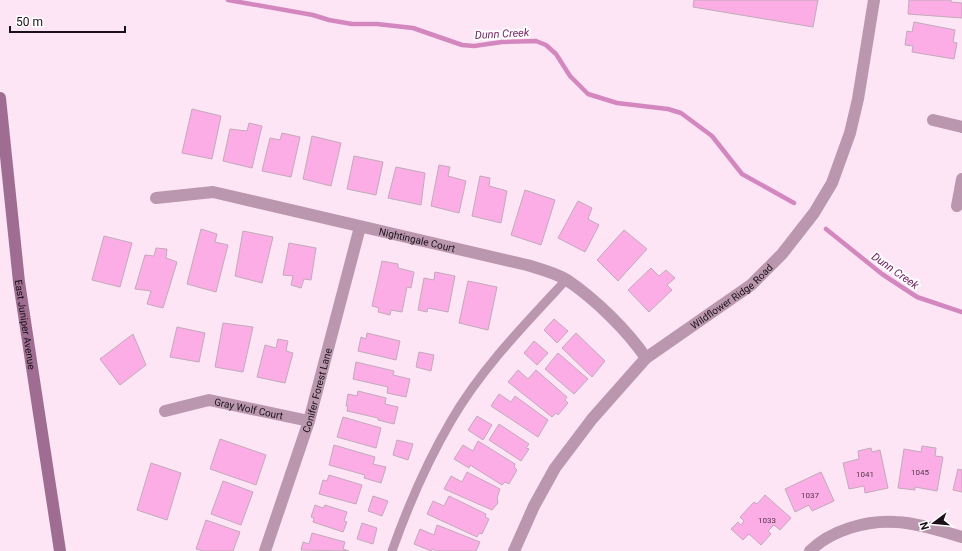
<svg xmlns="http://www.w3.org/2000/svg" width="962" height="551" viewBox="0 0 962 551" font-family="Roboto,sans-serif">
<rect width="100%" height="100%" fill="#fde5f5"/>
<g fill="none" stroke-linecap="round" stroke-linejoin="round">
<g stroke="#d487be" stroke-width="4.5">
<polyline points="228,0 313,15 329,20 352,24 377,24 413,28 462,45 474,46 502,42 536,41 546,45 556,54 570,76 588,94 617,103 668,109 681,113 712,136 742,174 794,203"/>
<polyline points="826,229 882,274 917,297 962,312"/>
</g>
</g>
<g fill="#fdade6" stroke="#c1aab9">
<polygon points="694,0 818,0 813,27 693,7"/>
<polygon points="909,0 951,0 951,2 962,3 962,18 908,14"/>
<polygon points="914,22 955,30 953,42 957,43 954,59 912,52 913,46 905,45 907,31 912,32"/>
<polygon points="192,109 221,116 212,159 182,153"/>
<polygon points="249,123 262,126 252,168 223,161 230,129 247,131"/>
<polygon points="282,133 300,137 291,177 262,171 270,138 280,140"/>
<polygon points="312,136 341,143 331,186 303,179"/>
<polygon points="354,156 383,162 376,195 347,189"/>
<polygon points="439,165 450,167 448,176 466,181 459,213 431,206"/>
<polygon points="396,167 425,173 421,205 388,198"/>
<polygon points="480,176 490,178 489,186 507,191 501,223 472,216"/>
<polygon points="525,190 555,200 541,245 511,235"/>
<polygon points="578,201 592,208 588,219 599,225 585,252 558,238"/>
<polygon points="201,229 217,234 215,242 228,245 216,292 187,284"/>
<polygon points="624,230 647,249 618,281 597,260"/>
<polygon points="243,231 273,237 262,283 235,276"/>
<polygon points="104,236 132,243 120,287 92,280"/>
<polygon points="289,243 316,248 311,280 304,279 301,288 291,285 293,276 283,275"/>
<polygon points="156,248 167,249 166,258 177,262 163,308 147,304 151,291 135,289 145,255 154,256"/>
<polygon points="382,261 398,264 398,268 414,272 411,288 407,287 402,312 391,310 390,315 378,312 379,308 372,306"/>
<polygon points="651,268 659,276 666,270 675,278 667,285 672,290 649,312 628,290"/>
<polygon points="435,272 455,276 448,312 428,308 427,312 418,310 424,278 434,280"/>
<polygon points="468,281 497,287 488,330 459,323"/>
<polygon points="554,319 568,331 557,343 544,330"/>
<polygon points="223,323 253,327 243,372 215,367"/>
<polygon points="177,327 205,333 199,362 170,357"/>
<polygon points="367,333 400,341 396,360 358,351 361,337 366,339"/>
<polygon points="576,333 605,361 592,377 562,348"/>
<polygon points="133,334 146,365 120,385 100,359"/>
<polygon points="278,339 288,341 286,351 293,353 285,383 257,377 265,345 276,348"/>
<polygon points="534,341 548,353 537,365 524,353"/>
<polygon points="419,352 434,355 431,371 416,367"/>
<polygon points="558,353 588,379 574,394 545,369"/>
<polygon points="356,362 394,371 393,375 410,379 406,397 387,393 388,387 353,379"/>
<polygon points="518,370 528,379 536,370 567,397 565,400 568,403 558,415 556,413 552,417 508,382"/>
<polygon points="358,391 386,398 385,404 398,407 394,424 378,420 378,418 347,411 348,406 346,406 348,394 357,396"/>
<polygon points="499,394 511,402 515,396 548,420 538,437 491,406"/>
<polygon points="477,416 492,425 483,440 468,430"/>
<polygon points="343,417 381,428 376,448 337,437"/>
<polygon points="499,424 529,444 526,448 529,449 521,461 489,440"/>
<polygon points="220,439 266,455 256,485 210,469"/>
<polygon points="397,440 413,444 408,460 393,455"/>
<polygon points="478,441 515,464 514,467 517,470 509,484 505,482 502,485 470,465 469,468 454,459 463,445 473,451"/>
<polygon points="334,445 375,457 373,464 386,467 381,483 364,478 365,475 329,465"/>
<polygon points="922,446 936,448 935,456 943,457 937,491 915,487 915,490 898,488 904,449 921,452"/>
<polygon points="871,448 872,452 880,450 888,488 865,493 864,486 849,489 843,463 859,459 858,451"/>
<polygon points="151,463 181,473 167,520 137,510"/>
<polygon points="958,469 962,470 962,492 953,490"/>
<polygon points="467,472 500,489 497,498 498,503 492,510 444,489 451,476 462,482"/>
<polygon points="821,472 834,501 812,511 809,505 795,512 785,489"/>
<polygon points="329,475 362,485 356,504 319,494 323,480 327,481"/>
<polygon points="223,481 253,492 241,525 211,514"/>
<polygon points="765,495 791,518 780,530 774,525 768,531 771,534 761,545 749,534 743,540 731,529 738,522 741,525 744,521 740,517 754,502 757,504"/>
<polygon points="373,496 388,501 382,516 368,511"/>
<polygon points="449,496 486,514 485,517 489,519 482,534 479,533 477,537 427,514 433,501 444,506"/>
<polygon points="315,505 323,508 325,505 347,512 344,521 347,522 343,532 313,522 314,518 311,517"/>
<polygon points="206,520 240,532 233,551 203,551 196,549"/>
<polygon points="362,523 377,528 373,544 357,539"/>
<polygon points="437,525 480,542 476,551 436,551 432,549 431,551 414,544 420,529 434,535"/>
<polygon points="312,533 345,542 343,549 349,551 301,550 303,542 309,544"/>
</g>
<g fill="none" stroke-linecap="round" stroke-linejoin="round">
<path stroke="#ba97af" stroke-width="9" d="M392,551C408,506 427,462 451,421C481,369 525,324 566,280"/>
<g stroke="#ba97af" stroke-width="12">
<polyline points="933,120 962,127"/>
<path id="s1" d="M156,198L213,192L527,265C540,269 556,273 567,280C595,299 627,330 646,358"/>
<polyline points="957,206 962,179"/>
<path id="s2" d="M165,411L209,400L309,421"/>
<path id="s3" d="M265,551L309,421L360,227"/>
<path id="s4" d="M514,551L534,506L555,468L592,419L646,358L751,285L782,254L814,213L832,183L850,133L858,99L874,0"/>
<path d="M810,551C831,530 867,520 896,522C918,523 941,531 962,537"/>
</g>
<path stroke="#9f6d91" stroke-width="12" id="s5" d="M0,98L19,282L60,551"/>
</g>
<g text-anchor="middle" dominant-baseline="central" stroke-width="4" stroke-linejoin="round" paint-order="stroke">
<g font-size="8" fill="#52384b">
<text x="920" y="472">1045</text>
<text x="865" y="474">1041</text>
<text x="810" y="495">1037</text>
<text x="767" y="520">1033</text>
</g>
<g font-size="10" fill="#191117" stroke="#fff">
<text stroke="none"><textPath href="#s1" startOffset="267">Nightingale Court</textPath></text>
<text stroke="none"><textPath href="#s4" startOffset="341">Wildflower Ridge Road</textPath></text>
<text stroke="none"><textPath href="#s5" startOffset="228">East Juniper Avenue</textPath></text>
<text stroke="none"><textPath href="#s3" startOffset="169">Conifer Forest Lane</textPath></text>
<text stroke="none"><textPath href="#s2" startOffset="86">Gray Wolf Court</textPath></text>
</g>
<g font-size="11" font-style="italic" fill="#792066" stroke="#fff">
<text transform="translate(502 34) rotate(-3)">Dunn Creek</text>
<text transform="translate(895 271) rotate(35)">Dunn Creek</text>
</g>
</g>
<g transform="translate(934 523) rotate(254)" stroke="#ffffff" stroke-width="3" paint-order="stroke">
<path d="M0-3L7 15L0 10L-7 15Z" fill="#191117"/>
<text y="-6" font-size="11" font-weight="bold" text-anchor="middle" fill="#191117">N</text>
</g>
<path d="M10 26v6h115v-6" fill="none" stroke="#191117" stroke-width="2"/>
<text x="16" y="26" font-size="12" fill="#191117" stroke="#ffffff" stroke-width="3" paint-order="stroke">50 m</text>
</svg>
